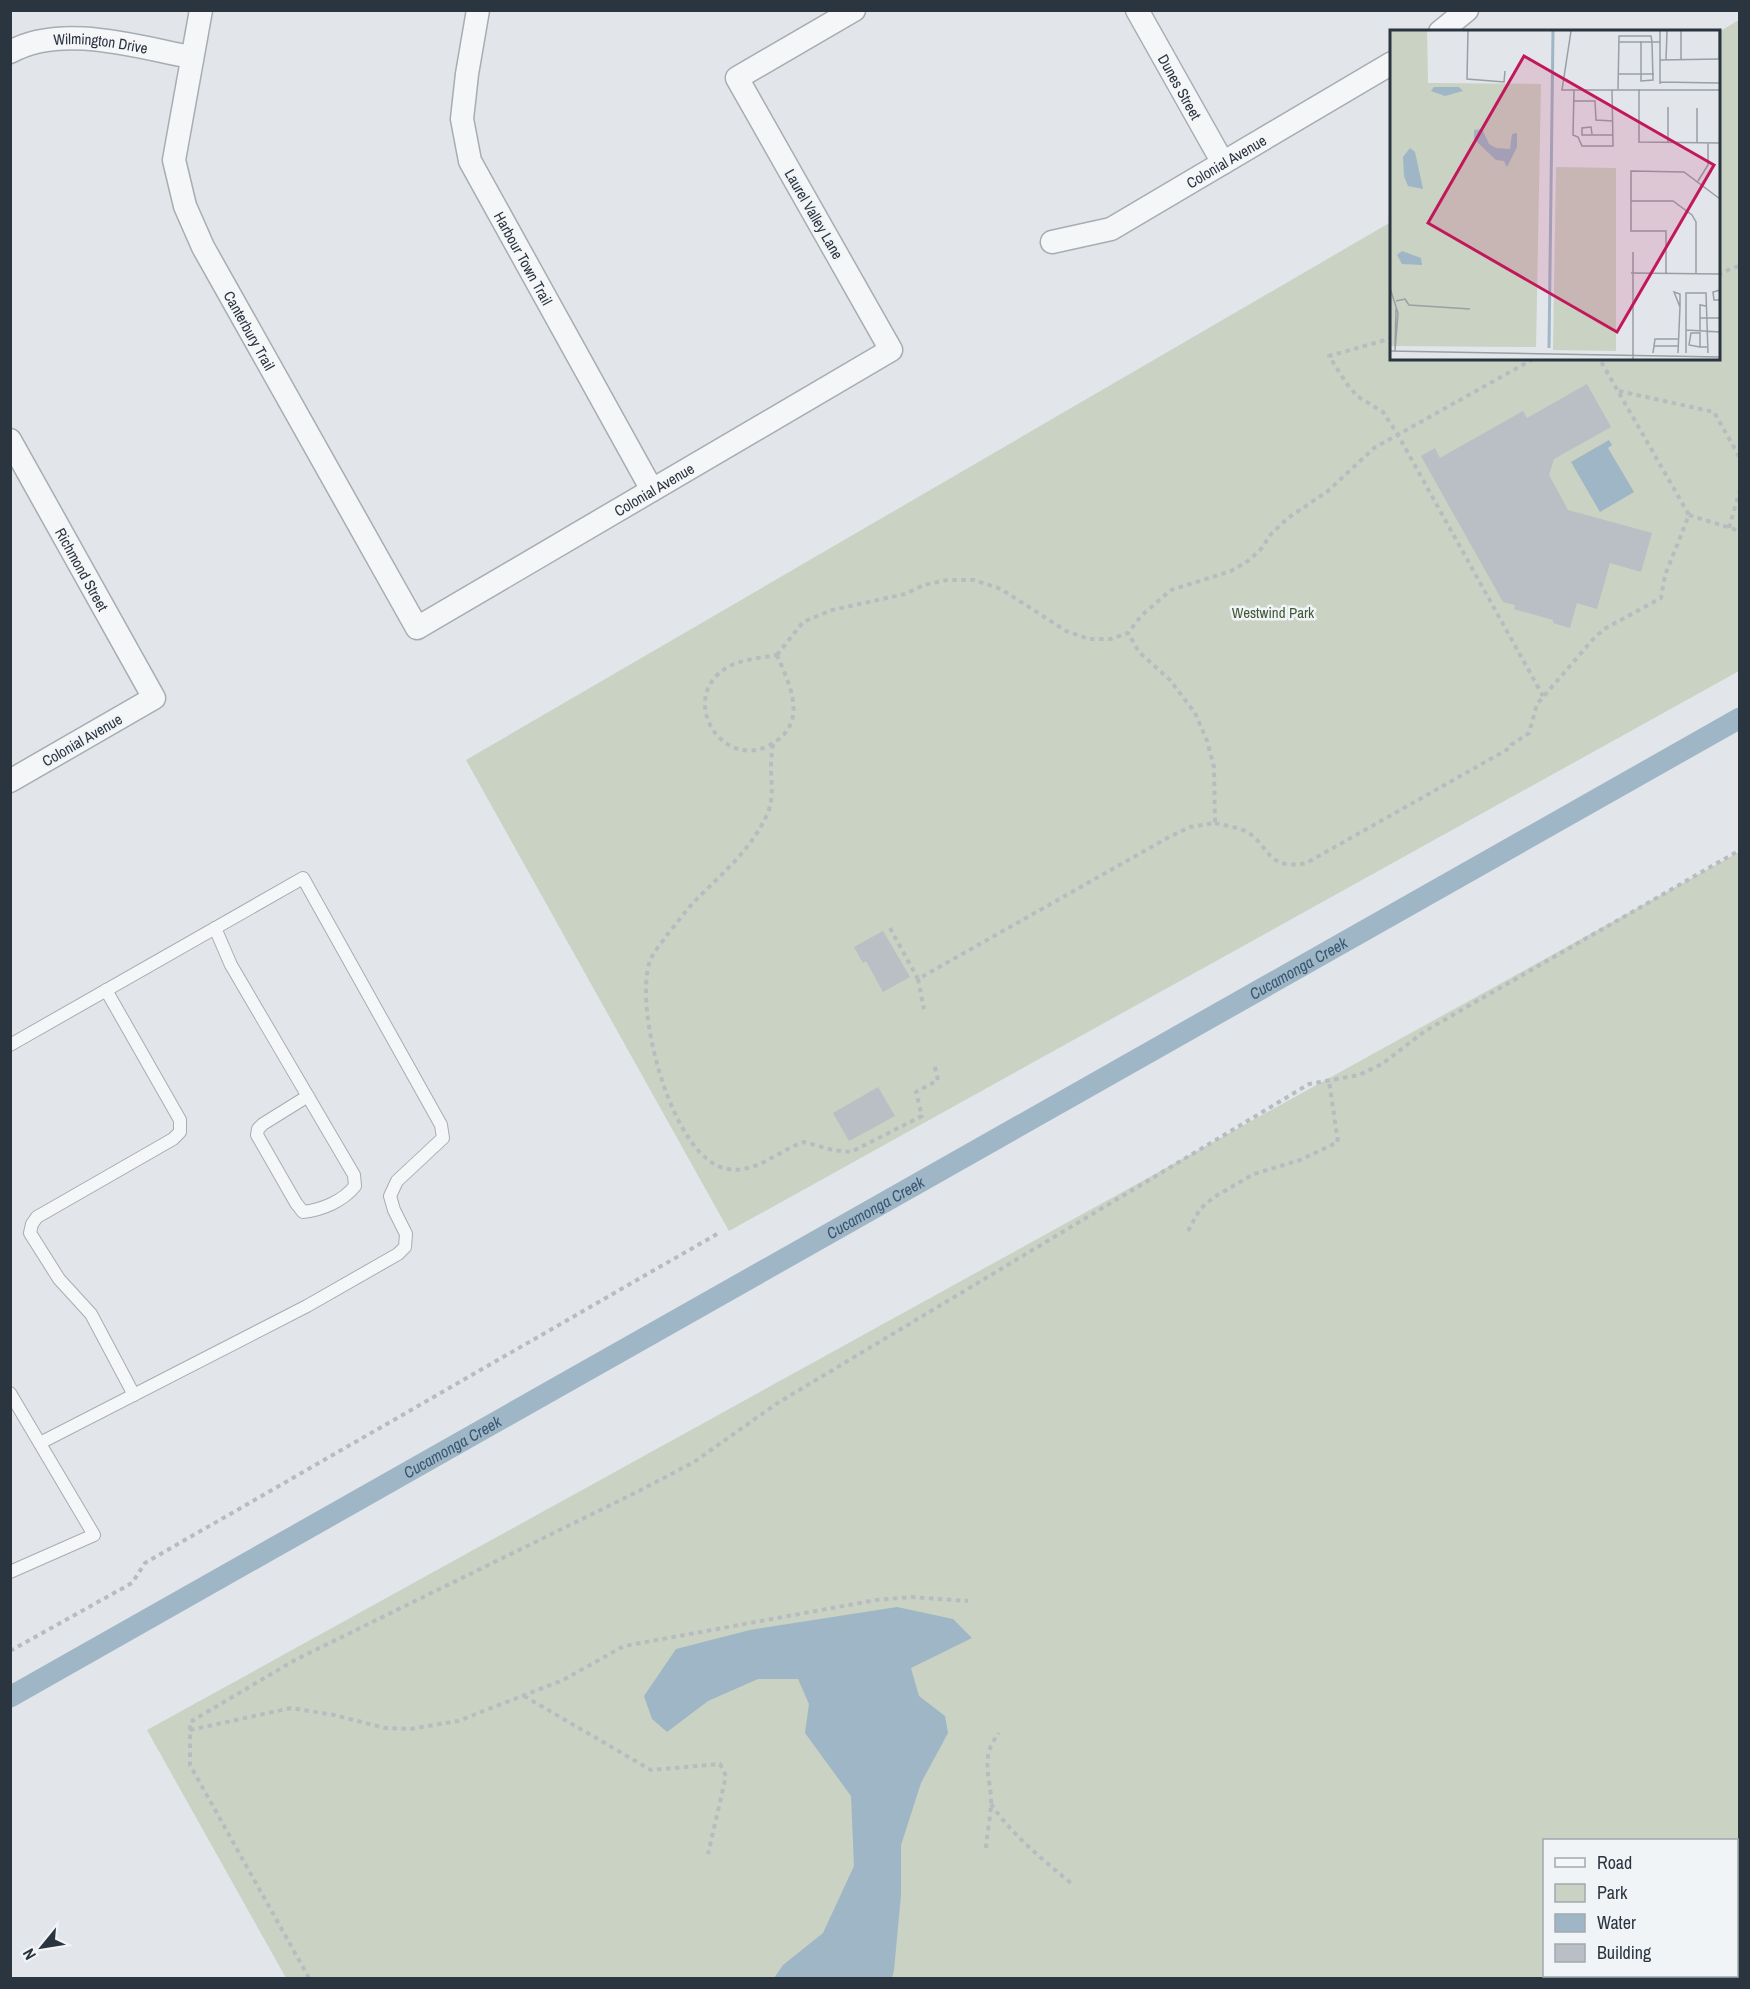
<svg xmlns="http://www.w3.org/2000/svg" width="1750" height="1989" viewBox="0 0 1750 1989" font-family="'Archivo Narrow',sans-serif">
<rect width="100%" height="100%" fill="#e2e5e9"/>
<g fill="#c9d2c3" fill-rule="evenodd">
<polygon points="1739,20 1739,671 729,1231 466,760 1391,222 1392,358 1718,358 1719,32"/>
<path d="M1739,852V1978H286L147,1730ZM1544,1840H1736V1976H1544Z"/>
</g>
<g fill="#9fb6c6">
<polygon points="1609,440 1612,445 1608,448 1634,492 1600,512 1571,462"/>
<polygon points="897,1607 953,1619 972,1638 911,1668 919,1696 945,1716 948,1733 921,1783 901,1845 901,1895 894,1970 892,1978 774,1978 783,1965 823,1933 854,1866 851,1796 805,1733 809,1704 798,1679 758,1679 708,1701 667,1732 652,1719 644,1696 676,1649 750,1630"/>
</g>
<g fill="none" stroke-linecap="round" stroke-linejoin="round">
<path stroke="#9fb6c6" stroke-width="21" id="s1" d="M10,1697L1740,718"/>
</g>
<g fill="#b9bfc5">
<polygon points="1587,384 1611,427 1554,459 1549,475 1568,510 1652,533 1641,572 1610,563 1597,609 1577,603 1570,628 1553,623 1553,620 1514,609 1515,605 1503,602 1421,456 1435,448 1440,458 1523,411 1527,418"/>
<polygon points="883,931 910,977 883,992 866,961 863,963 854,947"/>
<polygon points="878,1087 895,1116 849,1141 833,1113"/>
</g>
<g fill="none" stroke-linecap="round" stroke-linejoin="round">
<g stroke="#a7adb3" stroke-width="14">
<g id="service">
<path d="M215,928L231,965L354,1175L355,1186C343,1201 322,1210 303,1212L296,1203L257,1135L258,1129L263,1124L308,1096"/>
<polyline points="106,990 180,1120 180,1132 173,1139 37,1217 32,1224 30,1233 59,1279 91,1314 134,1395"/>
<polyline points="10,1045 303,878 441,1125 443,1138 397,1181 390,1196 394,1210 406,1234 405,1247 398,1254 307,1306 40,1443"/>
<polyline points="10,1393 94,1535 10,1572"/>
</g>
</g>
<g stroke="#a7adb3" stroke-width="25">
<g id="minor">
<path id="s2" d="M201,10L174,160L185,206L203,247L417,628L891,350L737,78L854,10"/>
<path id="s3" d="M478,10L467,74L462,119L470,161L652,490"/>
<path id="s4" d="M1137,10L1223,163"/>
<polyline points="1440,32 1467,10"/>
<path id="s5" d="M10,52C62,23 137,47 191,57"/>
<path id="s6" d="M1052,242L1111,229L1392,63"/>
<path id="s7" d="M10,440L154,698L10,781"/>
</g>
</g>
<g stroke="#b8bcc1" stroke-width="4" stroke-dasharray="4.5 4.5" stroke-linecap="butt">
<polyline points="1718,275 1732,268 1740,266"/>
<polyline points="1392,336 1389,339 1329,356 1347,384 1357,396 1383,412 1398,435 1543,696"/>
<polyline points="1619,391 1714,412 1740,458"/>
<polyline points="1689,515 1740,531"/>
<polyline points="1729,528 1740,490"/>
<polyline points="777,655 803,622 832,610 905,594 924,585 947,580 974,580 1001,589 1066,631 1089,639 1111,639 1128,633 1141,616 1171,590 1231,571 1248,561 1261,549 1271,534 1288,518 1328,491 1374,448 1535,358"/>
<path d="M777,655C788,682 807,716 779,739C727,781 673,698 728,667C742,659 761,658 777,655Z"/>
<path d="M773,744C772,752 771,759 771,767C771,783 774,797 768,812C753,849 720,875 693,903C684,913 676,924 667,935C662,943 653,952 650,961C633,1007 672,1161 728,1169C756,1174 779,1150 804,1142L833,1150L851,1152L922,1116L916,1092L938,1080L934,1063"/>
<path d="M1215,823C1226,826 1238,827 1247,832C1264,841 1267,862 1287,864C1296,865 1301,865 1310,861L1510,748L1511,745L1529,733L1537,704L1595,637L1606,628L1661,598L1665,575L1689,515L1599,358"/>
<polyline points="890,928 918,979 1169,837 1190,827 1215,823 1214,767 1207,741 1195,713 1170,680 1139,652 1128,633"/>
<polyline points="918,979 924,1009"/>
<polyline points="1188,1231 1200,1209 1214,1197 1254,1174 1300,1160 1338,1142 1329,1081"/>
<polyline points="10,1651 132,1583 145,1563 717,1234"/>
<polyline points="524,1696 651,1770 720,1764 726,1776 708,1854"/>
<polyline points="190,1730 291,1708 334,1715 385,1728 411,1729 458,1721 563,1680 624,1646 876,1600 911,1597 968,1601"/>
<path d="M991,1804C1013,1836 1042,1859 1072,1884"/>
<path d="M986,1848C987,1834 990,1819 991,1805C992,1778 978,1759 999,1733"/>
<polyline points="309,1978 190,1765 190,1722 295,1660 637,1492 694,1462 776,1404 1309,1084 1359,1075 1382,1064 1425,1031 1740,850"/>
</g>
<use href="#service" stroke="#f4f6f8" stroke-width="12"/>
<use href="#minor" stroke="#f4f6f8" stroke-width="22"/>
</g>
<g text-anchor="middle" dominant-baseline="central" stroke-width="5" stroke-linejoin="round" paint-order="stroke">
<g font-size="15" fill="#2b3540" stroke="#f1f4f7">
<text stroke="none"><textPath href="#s5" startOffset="93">Wilmington Drive</textPath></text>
<text stroke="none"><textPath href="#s4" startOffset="88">Dunes Street</textPath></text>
<text stroke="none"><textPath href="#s6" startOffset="194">Colonial Avenue</textPath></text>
<text transform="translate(814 214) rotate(60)">Laurel Valley Lane</text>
<text stroke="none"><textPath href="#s3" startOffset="264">Harbour Town Trail</textPath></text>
<text stroke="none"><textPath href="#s2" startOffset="340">Canterbury Trail</textPath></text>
<text stroke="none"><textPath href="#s2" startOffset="956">Colonial Avenue</textPath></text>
<text stroke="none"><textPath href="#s7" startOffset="148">Richmond Street</textPath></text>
<text transform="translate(82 740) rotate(-30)">Colonial Avenue</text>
</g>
<g font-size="15" fill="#435a39" stroke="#f1f4f7">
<text x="1273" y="612">Westwind Park</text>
</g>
<g font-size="16" font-style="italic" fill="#385771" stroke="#f1f4f7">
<text stroke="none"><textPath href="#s1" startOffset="1480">Cucamonga Creek</textPath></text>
<text stroke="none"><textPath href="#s1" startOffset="994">Cucamonga Creek</textPath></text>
<text stroke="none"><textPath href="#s1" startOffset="508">Cucamonga Creek</textPath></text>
</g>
</g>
<g transform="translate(1390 30)">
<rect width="330" height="330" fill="#e2e5e9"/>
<path d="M0,1H37L38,53L151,54L146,317L0,316ZM166,137L226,138V321L163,320Z" fill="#c9d2c3"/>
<path d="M44,57H69L73,61L55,66L41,61ZM92,99L99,114L106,118L120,119L122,104L127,103V117L117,137L114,131L106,130L84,109V100ZM20,118L25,122L33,159L18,156L14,146L13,127ZM12,221L31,228L32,235L12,234L7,225Z" fill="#9fb6c6"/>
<path fill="none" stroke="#9fb6c6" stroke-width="3" d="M159,318L163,1"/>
<path fill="none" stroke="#999fa5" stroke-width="1.5" d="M78,1L77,49L114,52L115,41M181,1L172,60H330M270,1V54M329,1V29M251,11V44H264M270,30L330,29M276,30L277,1M291,30V1M229,44H251V51L263,50L262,12H229M270,52L330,53M228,59L229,6H261L262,12H270M249,59V112L330,113M184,60L183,105L188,107L192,116H223L222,60M183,71H205L206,90L223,91M278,77V112M202,104L201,97L192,98V105H223M307,113V78M308,151L318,135V113M241,171H283L302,185L306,192V244M243,222V329M241,243L330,244M276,244V201H241V141L294,142L330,169M0,258L8,283L5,321M330,260L323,262L324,270H330M6,271L15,269L19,275L80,279M310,288V275L316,276M296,300L330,302M310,303H301L299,315L310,317M264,316H288M5,317L6,279M317,317H310V288H330M0,321L330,327M263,323L265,309H288M288,323L290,277V264L284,262L290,277M296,323V263H316L318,323"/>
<path fill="#c2185b" fill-opacity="0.15" stroke="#c2185b" stroke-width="3" d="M134,26L324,135L227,302L38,193Z"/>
<rect width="330" height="330" fill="none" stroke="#2b3540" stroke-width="3"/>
</g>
<rect width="1750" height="1989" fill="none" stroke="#2b3540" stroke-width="24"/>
<rect x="1543" y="1839" width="195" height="138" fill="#f1f4f7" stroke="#a2a8ae" stroke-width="1.5"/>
<rect x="1555" y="1858" width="30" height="9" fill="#f4f6f8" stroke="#a2a8ae" stroke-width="1.5"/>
<text x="1597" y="1869" font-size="18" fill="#2b3540">Road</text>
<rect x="1555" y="1884" width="30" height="18" fill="#c9d2c3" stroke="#a2a8ae" stroke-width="1.5"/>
<text x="1597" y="1899" font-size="18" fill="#2b3540">Park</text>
<rect x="1555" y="1914" width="30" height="18" fill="#9fb6c6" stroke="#a2a8ae" stroke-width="1.5"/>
<text x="1597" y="1929" font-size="18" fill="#2b3540">Water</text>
<rect x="1555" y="1944" width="30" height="18" fill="#b9bfc5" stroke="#a2a8ae" stroke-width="1.5"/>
<text x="1597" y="1959" font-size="18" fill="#2b3540">Building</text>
<g transform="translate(42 1947) rotate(240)" stroke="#f1f4f7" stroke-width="4.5" paint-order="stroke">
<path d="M0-4.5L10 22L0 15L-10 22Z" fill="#2b3540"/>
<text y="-9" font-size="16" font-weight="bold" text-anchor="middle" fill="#2b3540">N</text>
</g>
</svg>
